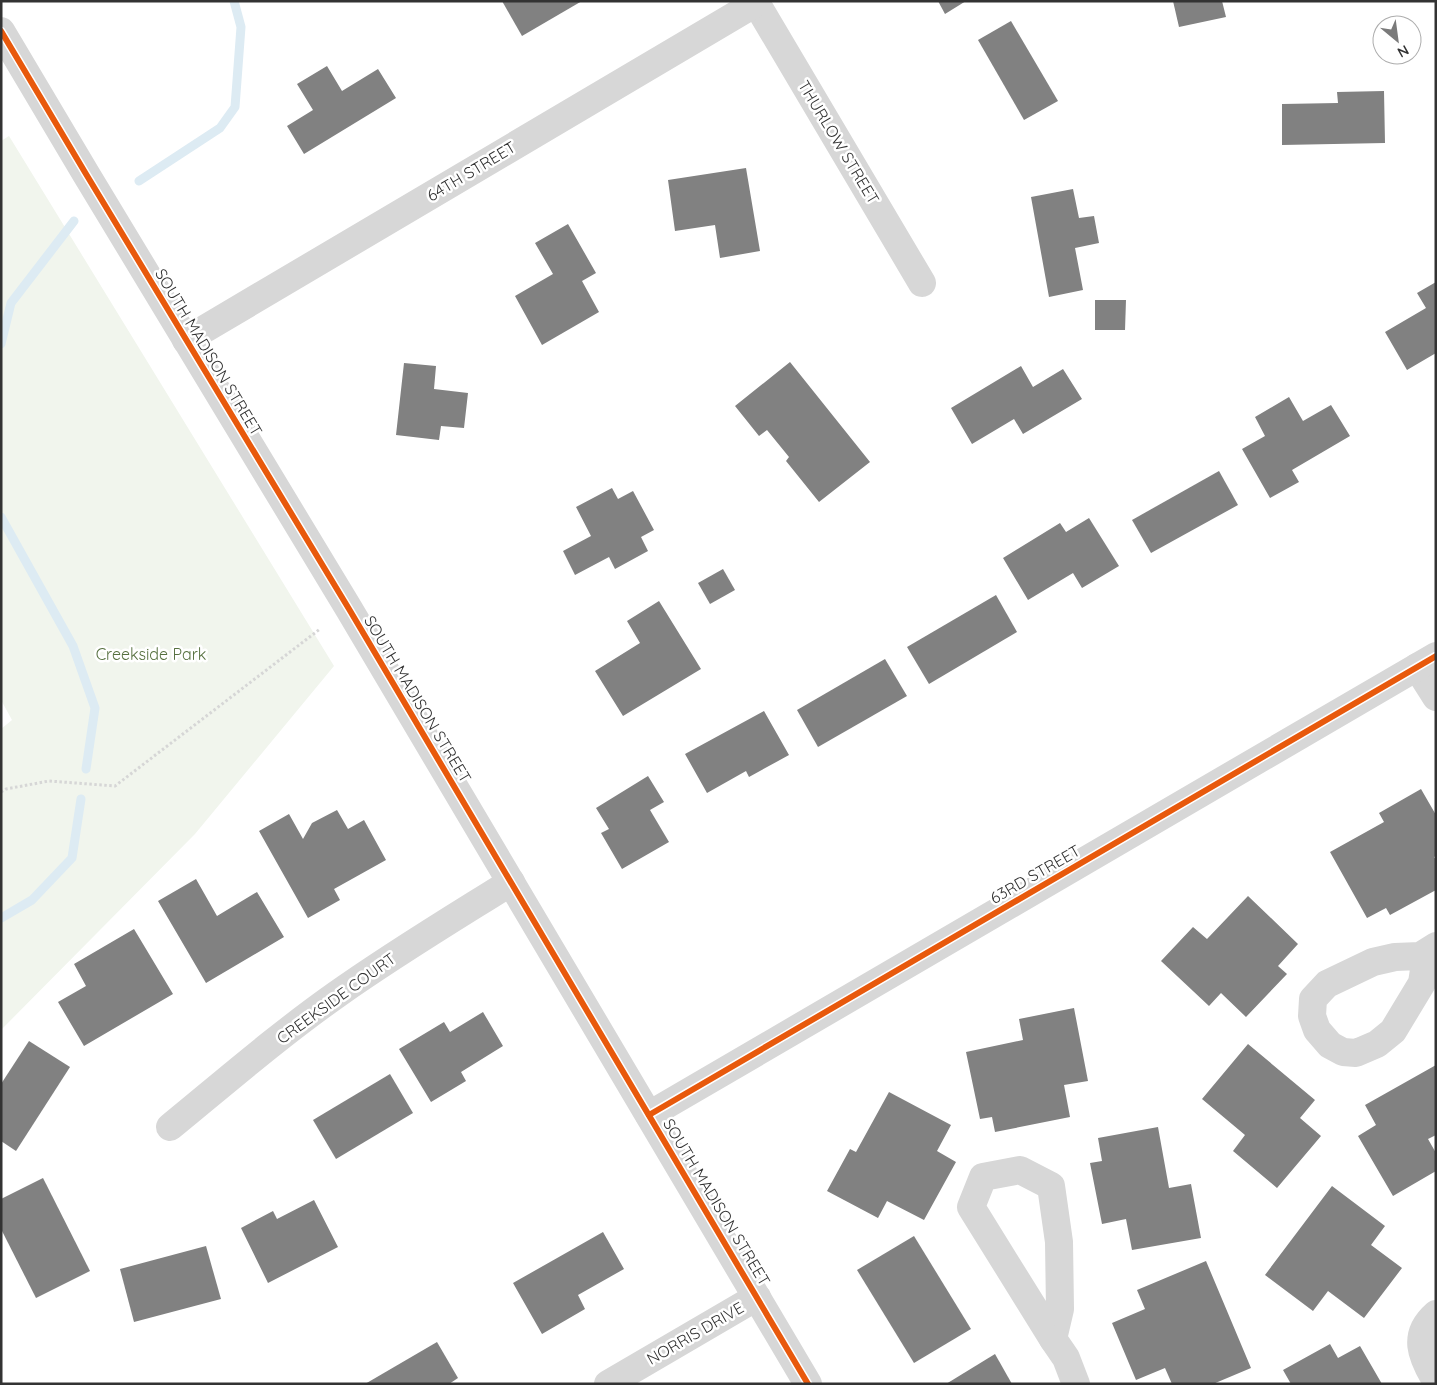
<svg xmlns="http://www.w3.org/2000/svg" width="1437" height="1385" viewBox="0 0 1437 1385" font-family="Quicksand,sans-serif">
<rect width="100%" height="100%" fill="#fff"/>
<polygon fill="#f1f5ed" points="9,136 334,666 195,834 1,1030 1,729 12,720 1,700 1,141"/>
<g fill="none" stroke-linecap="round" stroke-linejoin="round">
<g stroke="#ddebf3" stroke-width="9">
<polyline points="139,181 220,128 235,107 241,27 234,1"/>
<polyline points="1,344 11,303 74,221"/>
<polyline points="1,517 73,646 95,708 86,769"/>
<polyline points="1,918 32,900 72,858 81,799"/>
</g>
</g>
<g fill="#818181">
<polygon points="502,1 582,1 522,36"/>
<polygon points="938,1 966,1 945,14"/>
<polygon points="1173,1 1222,1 1226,17 1179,27"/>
<polygon points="1011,21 1058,101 1024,120 978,40"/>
<polygon points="327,66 342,91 378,69 396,98 304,154 287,126 313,110 297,84"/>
<polygon points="1384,91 1385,143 1282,145 1282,104 1338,103 1337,92"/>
<polygon points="746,168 760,251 720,258 715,225 675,231 668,180"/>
<polygon points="1073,189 1079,218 1094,216 1099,243 1075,248 1083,290 1049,297 1031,197"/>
<polygon points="568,224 596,273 582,281 599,312 542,345 515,296 553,274 535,243"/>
<polygon points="1436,282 1436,353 1407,370 1385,332 1426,308 1417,293"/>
<polygon points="1095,300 1126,300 1125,330 1095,330"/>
<polygon points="790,362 870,462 819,502 786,461 789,457 767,430 759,436 735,406"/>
<polygon points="404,363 436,366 434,389 468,393 464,428 441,426 439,440 396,435"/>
<polygon points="1021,366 1033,387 1063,369 1082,399 1023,434 1014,419 972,444 951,408"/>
<polygon points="1289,397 1303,421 1331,405 1350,436 1292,470 1299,482 1270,498 1242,449 1265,436 1255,417"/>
<polygon points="1219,471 1238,505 1151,553 1132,520"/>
<polygon points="612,488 618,499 633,491 654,530 641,537 648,551 615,569 609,557 575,575 563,551 591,536 576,507"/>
<polygon points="1089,518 1119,566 1082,588 1073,573 1028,600 1003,558 1060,523 1066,532"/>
<polygon points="723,569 735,590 710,604 698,583"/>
<polygon points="996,595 1017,632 929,684 907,647"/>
<polygon points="659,601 701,669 623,716 595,671 640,643 627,621"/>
<polygon points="885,659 907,696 818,747 797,710"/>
<polygon points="764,711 789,755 749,777 746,771 707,793 685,754"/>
<polygon points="648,776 664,802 650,810 669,842 622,869 601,833 609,829 596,808"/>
<polygon points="1421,789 1436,815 1436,856 1434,857 1436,860 1436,890 1390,915 1386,908 1367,918 1330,852 1384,822 1379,813"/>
<polygon points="337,810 348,829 364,820 386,860 334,889 340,900 308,918 259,831 289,814 303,839 312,823"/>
<polygon points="196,879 217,916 257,892 284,937 206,983 158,901"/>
<polygon points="1248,896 1298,944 1278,966 1287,974 1246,1017 1221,993 1209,1006 1161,961 1193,927 1207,939"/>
<polygon points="134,929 173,994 84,1046 58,1002 86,986 74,964"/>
<polygon points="1074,1008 1088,1081 1064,1085 1070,1117 995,1132 992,1117 980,1119 966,1052 1023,1040 1019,1019"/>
<polygon points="483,1012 503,1046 461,1072 466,1081 431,1102 399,1049 444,1022 450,1032"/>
<polygon points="29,1041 70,1067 16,1151 1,1141 1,1084"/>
<polygon points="1248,1044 1315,1100 1300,1118 1321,1136 1277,1188 1233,1151 1245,1135 1202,1099"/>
<polygon points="1436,1065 1436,1135 1428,1139 1436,1153 1436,1171 1393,1196 1358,1136 1376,1125 1365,1105"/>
<polygon points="390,1074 413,1113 336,1159 313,1120"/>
<polygon points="889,1092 951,1125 937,1151 956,1162 924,1220 887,1201 878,1218 827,1191 850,1149 856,1152"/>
<polygon points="1158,1127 1169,1188 1191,1184 1201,1238 1132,1250 1126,1219 1102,1224 1090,1163 1102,1161 1098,1138"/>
<polygon points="43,1178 90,1271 36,1298 1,1229 1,1199"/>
<polygon points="1332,1186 1385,1226 1371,1245 1402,1268 1364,1318 1328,1291 1313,1311 1265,1275"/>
<polygon points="314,1200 338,1247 268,1283 241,1228 273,1211 277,1219"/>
<polygon points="603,1232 624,1269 578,1295 585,1309 542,1334 513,1283"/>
<polygon points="914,1236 971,1329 914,1363 857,1270"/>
<polygon points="206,1246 221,1299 134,1322 120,1269"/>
<polygon points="1206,1261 1251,1368 1213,1384 1172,1384 1165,1368 1136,1380 1112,1323 1145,1309 1137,1290"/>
<polygon points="437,1342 458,1378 449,1384 365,1384"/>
<polygon points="1330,1344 1338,1358 1360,1346 1382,1384 1291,1384 1283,1370"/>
<polygon points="995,1354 1012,1384 946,1384"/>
</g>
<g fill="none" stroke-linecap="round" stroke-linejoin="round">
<polyline stroke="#d6d6d6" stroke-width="3" stroke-dasharray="2.5 2.5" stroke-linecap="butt" points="1,792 6,789 49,781 115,786 320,629"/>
<g stroke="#d7d7d7" stroke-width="28">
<polyline points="755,1 922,283"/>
<polyline points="1,31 86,174 349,609 808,1384"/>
<polyline points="186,340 756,3"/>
<polyline points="1417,667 1436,697"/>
<polyline points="1420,956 1424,970 1422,983 1393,1031 1377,1044 1356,1053 1343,1052 1330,1045 1317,1030 1312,1016 1313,999 1327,984 1373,962 1395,957 1420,956 1436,946"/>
<polyline points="649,1115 1436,656"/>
<path d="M170,1127C225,1082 278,1036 336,995C392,955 452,919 511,882"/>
<polygon points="1020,1170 1051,1186 1059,1242 1060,1309 1053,1339 971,1207 983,1177"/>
<path d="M1436,1314C1412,1335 1421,1356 1436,1381"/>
<polyline points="1053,1339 1066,1358 1076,1384"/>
<polyline points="608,1384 757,1297"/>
</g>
<g stroke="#fff" stroke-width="9">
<g id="cycleway">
<polyline points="1,31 86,174 349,609 808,1384"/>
<polyline points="649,1115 1436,656"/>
</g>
</g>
<use href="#cycleway" stroke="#e8590c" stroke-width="6"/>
</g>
<g text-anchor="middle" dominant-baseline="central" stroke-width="5" stroke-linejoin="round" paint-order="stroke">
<g font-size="16" fill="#333" stroke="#fff">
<text transform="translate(839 142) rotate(59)">THURLOW STREET</text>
<text transform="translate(471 171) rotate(-31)">64TH STREET</text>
<text transform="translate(209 352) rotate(59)">SOUTH MADISON STREET</text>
<text transform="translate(418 699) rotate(59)">SOUTH MADISON STREET</text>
<text transform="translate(1035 874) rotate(-30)">63RD STREET</text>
<text transform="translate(336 998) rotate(-36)">CREEKSIDE COURT</text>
<text transform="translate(717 1202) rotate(59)">SOUTH MADISON STREET</text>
<text transform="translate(695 1333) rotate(-30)">NORRIS DRIVE</text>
</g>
<g font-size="16" fill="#56703f" stroke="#fff">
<text x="151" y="654">Creekside Park</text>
</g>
</g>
<rect width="1437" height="1385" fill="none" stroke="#333333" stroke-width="5"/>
<g transform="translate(1397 40) rotate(151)"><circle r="24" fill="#ffffff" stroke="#adadad"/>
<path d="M0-4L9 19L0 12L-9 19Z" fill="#7a7a7a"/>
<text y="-8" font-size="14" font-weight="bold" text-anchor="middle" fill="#333333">N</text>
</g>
</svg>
